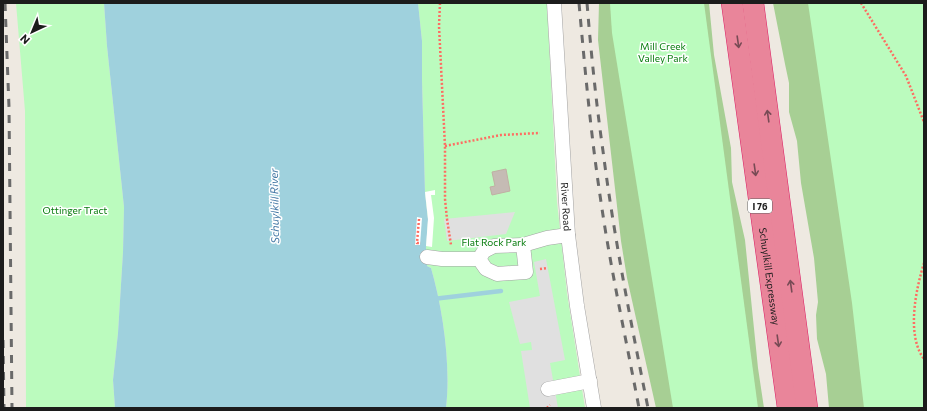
<svg xmlns="http://www.w3.org/2000/svg" width="927" height="411" viewBox="0 0 927 411" font-family="Commissioner,sans-serif">
<rect width="100%" height="100%" fill="#eee9e1"/>
<g fill="#a7cf94">
<polygon points="599,3 709,3 714,55 731,148 732,182 745,240 758,368 764,408 656,408 627,278 621,241 598,40"/>
<polygon points="773,3 924,3 924,408 829,408 826,374 817,339 816,315 818,302 814,258 801,183 797,141 789,112 789,83 785,64"/>
</g>
<g fill="#bbfbbe">
<polygon points="16,3 104,3 107,46 124,207 123,252 118,333 113,380 115,408 26,408 25,111"/>
<path d="M418,3H547L557,202L567,293L585,408H446C451,366 443,309 431,268L427,266L426,248L428,220L425,193L422,80V41Z"/>
<polygon points="610,3 704,3 758,408 673,408 612,33"/>
<polygon points="808,3 924,3 924,408 864,408 852,303"/>
</g>
<g fill="#e0e0e0">
<polygon points="515,212 506,234 447,241 444,219"/>
<polygon points="546,259 565,360 550,363 558,408 530,408 521,351 532,350 531,342 520,344 509,302 540,296 534,262"/>
</g>
<path fill="#9fd1dd" d="M104,3H418L422,41V80L425,193L428,220L426,248L427,266L431,268C443,309 451,366 446,408H115L113,380L118,333L123,252L124,207L107,46Z"/>
<g fill="#fff">
<polygon points="435,190 435,195 431,195 434,218 432,247 426,246 428,219 425,192"/>
<polygon points="417,217 422,218 420,245 415,245"/>
</g>
<g fill="none" stroke-linecap="round" stroke-linejoin="round">
<polyline stroke="#9fd1dd" stroke-width="4.5" points="433,299 501,291"/>
</g>
<polygon fill="#c5bbb4" stroke="#c0afa3" points="506,169 510,191 492,195 490,187 495,186 492,172"/>
<g fill="none" stroke-linecap="round" stroke-linejoin="round">
<g stroke="#a3a3a3" stroke-width="15">
<g id="minor">
<path id="s1" d="M554,3L568,235L577,306L594,408"/>
<polyline points="427,257 442,259 479,259"/>
<polyline points="479,259 486,269 497,274 526,272 523,245 547,238 568,235"/>
<polyline points="479,259 484,251 494,246 523,245"/>
<polyline points="548,389 590,381"/>
</g>
</g>
<g stroke="#db1e64" stroke-width="22">
<g id="highway">
<path id="s2" d="M732,3L788,408"/>
<polyline points="753,3 807,408"/>
</g>
</g>
<g stroke="#fe6d62" stroke-width="2.5" stroke-dasharray="2 2" stroke-linecap="butt">
<polyline points="440,3 439,26 445,146 445,199 447,219 451,245"/>
<polyline points="861,3 906,76 924,122"/>
<polyline points="445,146 501,135 540,133"/>
<polyline points="419,219 417,243 421,243"/>
<path d="M924,263C916,289 906,335 924,359"/>
<polyline points="540,269 547,268"/>
<polyline points="547,408 550,405"/>
</g>
<use href="#minor" stroke="#fff" stroke-width="14"/>
<use href="#highway" stroke="#e9859a" stroke-width="21"/>
<g stroke="#6a6a6a" stroke-width="3" stroke-dasharray="8 8" stroke-linecap="butt">
<polyline points="5,3 9,107 12,408"/>
<path d="M579,3C585,70 591,136 601,202C611,271 626,339 639,408"/>
<path d="M587,3C591,52 596,102 603,151C614,237 631,323 648,408"/>
<polyline points="3,340 4,408"/>
</g>
</g>
<defs><path id="oneway-shaft" d="M-6 0H5M1.5-3L5.5 0L1.5 3" fill="none" stroke-width="1.6" stroke-linecap="round" stroke-linejoin="round"/></defs>
<g stroke="#784b55">
<use href="#oneway-shaft" transform="translate(738 42) rotate(82)"/>
<use href="#oneway-shaft" transform="translate(768 116) rotate(-98)"/>
<use href="#oneway-shaft" transform="translate(755 170) rotate(82)"/>
<use href="#oneway-shaft" transform="translate(791 286) rotate(-98)"/>
<use href="#oneway-shaft" transform="translate(778 341) rotate(82)"/>
</g>
<g text-anchor="middle" dominant-baseline="central" stroke-width="3" stroke-linejoin="round" paint-order="stroke">
<rect fill="#fff" stroke="#606060" stroke-width="1" x="748" y="199" width="24" height="14" rx="3"/>
<g font-size="9" font-weight="bold" fill="#1c1c1c">
<text x="760" y="206">I 76</text>
</g>
<g font-size="10" fill="#087c0e" stroke="#fff">
<text x="663" y="46">Mill Creek<tspan x="663" dy="12">Valley Park</tspan></text>
<text x="75" y="210">Ottinger Tract</text>
<text x="494" y="242">Flat Rock Park</text>
</g>
<g font-size="10" fill="#1c1c1c" stroke="#fff">
<text stroke="none"><textPath href="#s1" startOffset="204">River Road</textPath></text>
<text stroke="none"><textPath href="#s2" startOffset="276">Schuylkill Expressway</textPath></text>
</g>
<g font-size="11" font-style="italic" fill="#4378a5" stroke="#fff">
<text transform="translate(274 206) rotate(-91)">Schuylkill River</text>
</g>
</g>
<rect width="927" height="411" fill="none" stroke="#1c1c1c" stroke-width="8"/>
<g transform="translate(32 32) rotate(224)" stroke="#ffffff" stroke-width="3" paint-order="stroke">
<path d="M0-3L7 15L0 10L-7 15Z" fill="#1c1c1c"/>
<text y="-6" font-size="11" font-weight="bold" text-anchor="middle" fill="#1c1c1c">N</text>
</g>
</svg>
